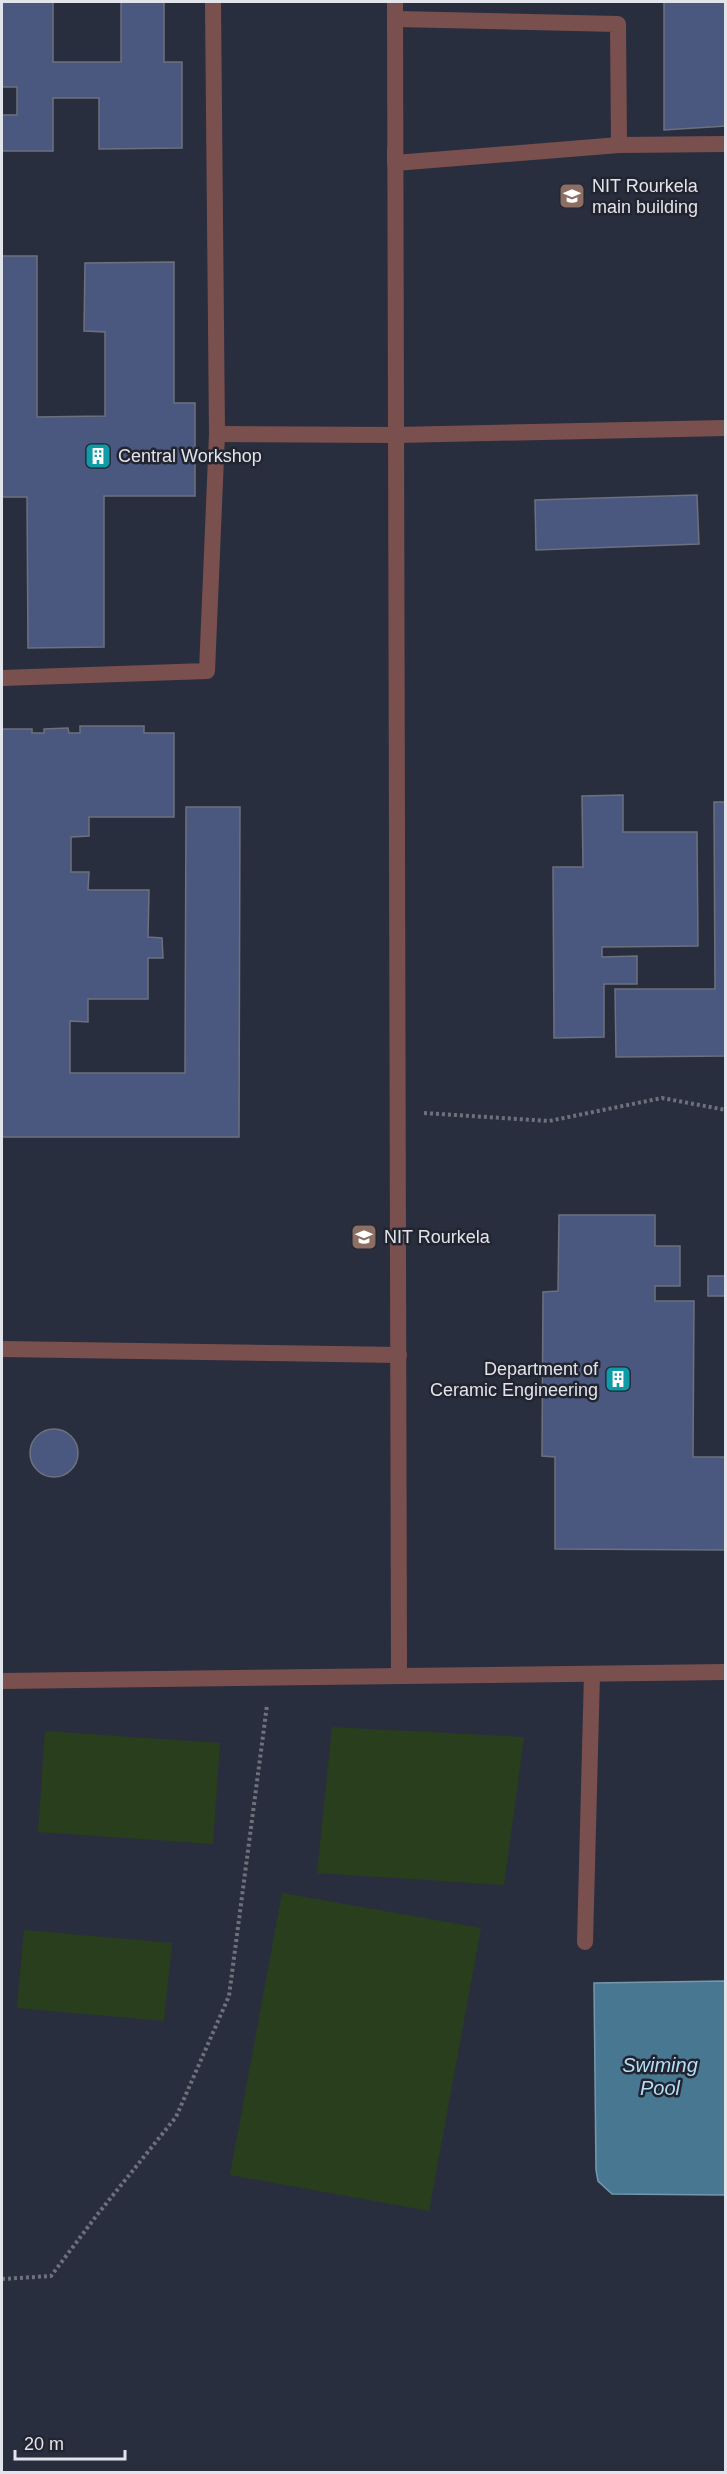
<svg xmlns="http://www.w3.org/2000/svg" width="727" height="2474" viewBox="0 0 727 2474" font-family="Arial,sans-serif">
<rect width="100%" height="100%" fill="#222530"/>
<rect fill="#292e3e" x="2" y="2" width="723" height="2470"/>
<g fill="#293e1d">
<polygon points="332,1727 524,1737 504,1885 317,1873"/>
<polygon points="45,1731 220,1743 213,1844 38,1832"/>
<polygon points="282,1893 481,1928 429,2211 230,2175"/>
<polygon points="24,1930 172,1943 164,2021 17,2008"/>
</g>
<polygon fill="#487791" stroke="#7698ac" stroke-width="1.5" points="725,1981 725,2195 612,2194 598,2181 596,2170 594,1983"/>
<g fill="#4a577e" stroke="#6d717e" stroke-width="1.5">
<polygon points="2,2 53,2 53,62 121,62 121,2 164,2 164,62 182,62 182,148 99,149 99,98 53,98 53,151 2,151 2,115 17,115 17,87 2,87"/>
<polygon points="664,2 726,2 726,126 664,130"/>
<polygon points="2,256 37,256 37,417 105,416 105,332 84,331 85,263 174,262 174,403 195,403 195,496 104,496 104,647 28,648 27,497 2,497"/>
<polygon points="697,495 699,544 536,550 535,500"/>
<polygon points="80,726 144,726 144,733 174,733 174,817 89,817 89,836 71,837 71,872 89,872 88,890 149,890 148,937 162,938 163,958 148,958 148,999 88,999 88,1022 70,1021 70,1073 185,1073 186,807 240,807 239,1137 2,1137 2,729 32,729 32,733 44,733 44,729 68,728 69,733 80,733"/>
<polygon points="623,795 623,832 697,832 698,946 602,947 602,957 637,956 637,984 604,984 604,1037 554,1038 553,867 583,867 582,796"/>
<polygon points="714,802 726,802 726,1056 616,1057 615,989 715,989"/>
<polygon points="559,1215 655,1215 655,1246 680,1246 680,1286 655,1286 655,1301 694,1301 693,1457 726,1457 726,1550 555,1549 555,1457 542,1456 543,1292 558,1291"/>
<rect x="708" y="1276" width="18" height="20"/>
<circle cx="54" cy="1453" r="24"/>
</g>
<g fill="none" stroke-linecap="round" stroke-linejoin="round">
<g stroke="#6e717a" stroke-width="4" stroke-dasharray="3 3" stroke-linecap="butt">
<polyline points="424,1113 549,1121 662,1098 726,1110"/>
<polyline points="2,2279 51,2276 97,2215 176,2117 229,1996 267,1705"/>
</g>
<g stroke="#7a504f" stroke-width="16">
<polyline points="395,31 395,19 618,24 619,145"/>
<polyline points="395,150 395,163 619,145 726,144"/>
<polyline points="2,1349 399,1355"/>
<polyline points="585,1942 592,1674"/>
</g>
<g stroke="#7a504f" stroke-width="16">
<polyline points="395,2 399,1676"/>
<polyline points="217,434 396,435 726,428"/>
<polyline points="2,678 207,671 217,434 213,2"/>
<polyline points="2,1681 726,1672"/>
</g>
</g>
<defs>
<g id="university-square" transform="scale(1.35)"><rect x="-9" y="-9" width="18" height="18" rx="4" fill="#8d6e63" stroke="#222530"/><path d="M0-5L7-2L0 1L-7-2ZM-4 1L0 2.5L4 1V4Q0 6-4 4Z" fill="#fff"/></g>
<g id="building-square" transform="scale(1.35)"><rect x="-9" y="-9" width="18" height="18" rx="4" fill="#0f9aa8" stroke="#222530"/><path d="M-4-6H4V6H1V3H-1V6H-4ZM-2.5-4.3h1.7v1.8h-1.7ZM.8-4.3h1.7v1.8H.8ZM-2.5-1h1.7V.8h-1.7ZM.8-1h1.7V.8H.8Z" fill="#fff"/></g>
</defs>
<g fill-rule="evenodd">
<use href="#university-square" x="572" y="196"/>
<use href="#building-square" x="98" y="456"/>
<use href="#university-square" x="364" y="1237"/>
<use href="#building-square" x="618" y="1379"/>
</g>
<g text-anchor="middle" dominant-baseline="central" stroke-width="5" stroke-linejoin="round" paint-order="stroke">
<g font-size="18" fill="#e2e4eb" stroke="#222530" text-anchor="start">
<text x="592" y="186">NIT Rourkela<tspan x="592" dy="21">main building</tspan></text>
<text x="118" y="456">Central Workshop</text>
<text x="384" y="1237">NIT Rourkela</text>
<text x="598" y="1369" text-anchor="end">Department of<tspan x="598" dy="21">Ceramic Engineering</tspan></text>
</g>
<g font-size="20" font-style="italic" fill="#b4dff9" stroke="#222530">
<text x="660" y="2065">Swiming<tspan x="660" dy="23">Pool</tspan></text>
</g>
</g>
<rect width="727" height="2474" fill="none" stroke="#e2e4eb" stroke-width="6"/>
<path d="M15 2450v9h110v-9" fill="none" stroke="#e2e4eb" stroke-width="3"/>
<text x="24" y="2450" font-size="18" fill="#e2e4eb" stroke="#222530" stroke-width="4.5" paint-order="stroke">20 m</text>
</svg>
